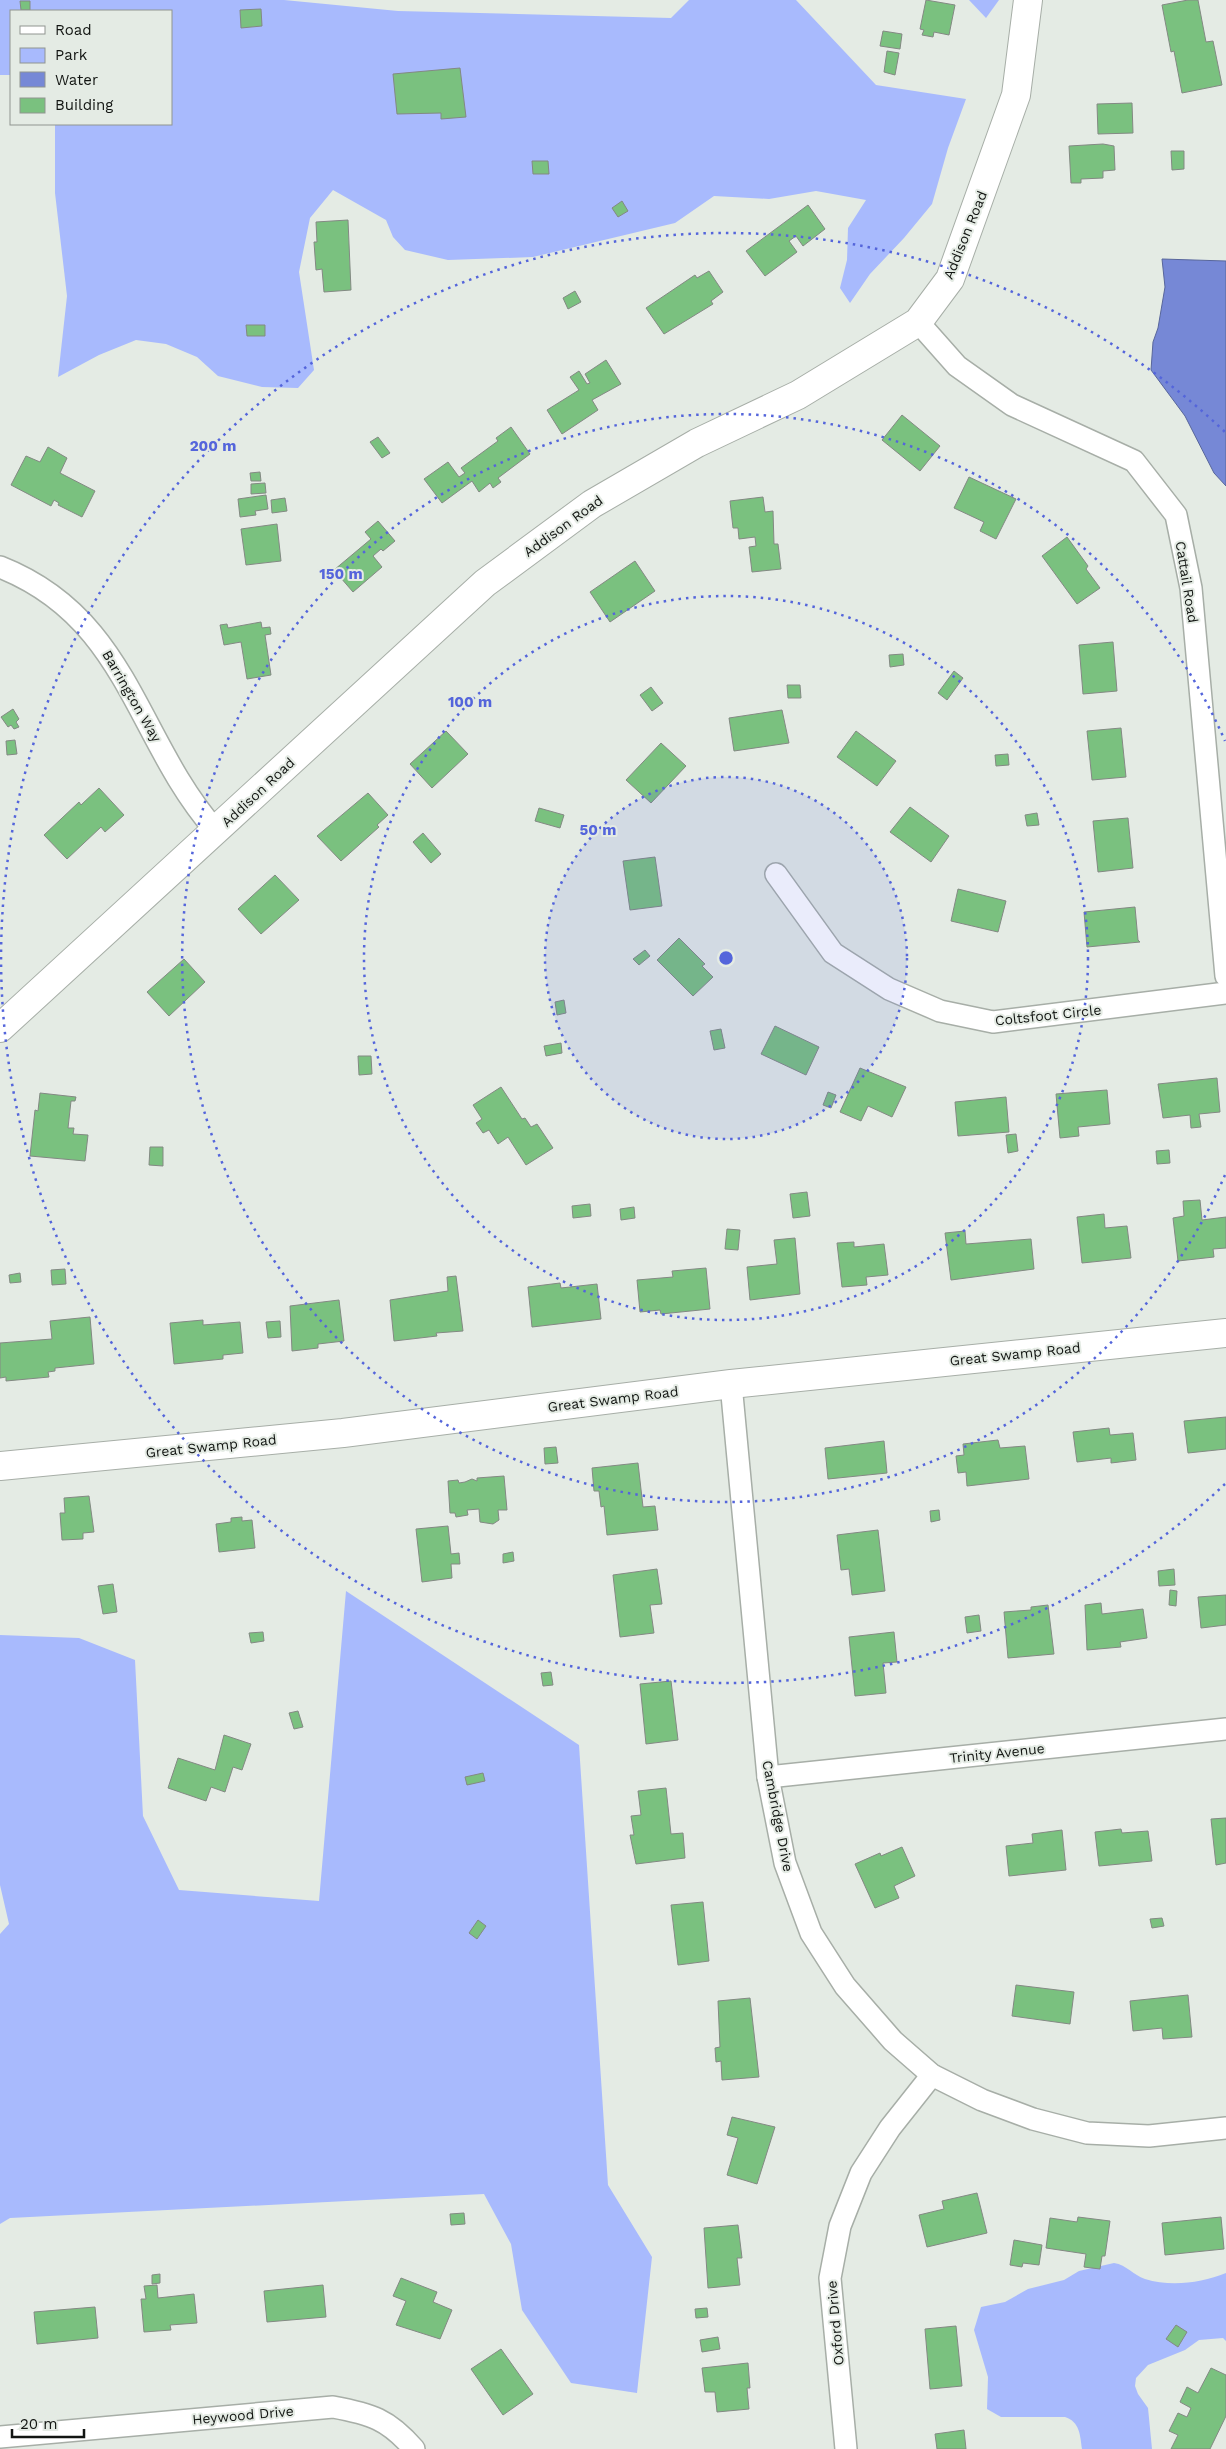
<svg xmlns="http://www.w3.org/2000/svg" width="1226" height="2449" viewBox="0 0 1226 2449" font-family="'Work Sans',sans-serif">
<rect width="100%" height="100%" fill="#e4ebe4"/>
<g fill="#a8bafd">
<polygon points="0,0 284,0 398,11 671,18 689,0 796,0 876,85 966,99 948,148 932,204 904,238 870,274 850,303 840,288 847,260 848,228 866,200 816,191 769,199 714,196 675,223 533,257 448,260 405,250 393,237 386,220 333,190 310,218 299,272 314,370 298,388 262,387 218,376 197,357 166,344 136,340 99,355 58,377 67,296 55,193 55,124 171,124 171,11 11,11 11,75 0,75"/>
<polygon points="969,0 999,0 986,18"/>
<polygon points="346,1591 579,1745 608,2185 652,2257 637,2393 571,2383 522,2310 511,2244 484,2194 10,2218 0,2224 0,1934 9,1924 0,1885 0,1635 79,1638 135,1660 143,1816 179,1890 319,1901"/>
<path d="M1114,2263C1127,2265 1133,2275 1145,2279C1171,2287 1201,2283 1226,2273V2341L1223,2338L1199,2340L1185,2350L1148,2365L1136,2378L1135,2386L1138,2394L1148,2408L1152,2449H1082C1080,2435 1080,2422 1065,2417H1001L987,2409L988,2377L974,2330L981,2307L1005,2302L1028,2289L1064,2280L1079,2271Z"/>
</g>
<polygon fill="#7688d6" stroke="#58669b" points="1162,259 1226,261 1226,486 1214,473 1185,416 1151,370 1153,342 1158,328 1165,287"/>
<g fill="#7ac17f" stroke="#838983">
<polygon points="926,0 955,5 949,35 934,32 933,37 922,35 924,30 920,29"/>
<polygon points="1188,0 1198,0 1206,42 1213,41 1222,85 1182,93 1174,51 1171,52 1162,5"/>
<polygon points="20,1 30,1 30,10 21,10"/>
<polygon points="261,9 262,26 241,28 240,10"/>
<polygon points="883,31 902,34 900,49 880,46"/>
<polygon points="887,51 899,53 895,75 884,72"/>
<polygon points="460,68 466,117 441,119 441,113 397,114 393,74"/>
<polygon points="1132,103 1133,133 1098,134 1097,104"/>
<polygon points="1103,144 1114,146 1115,170 1103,171 1103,178 1081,179 1081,183 1071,183 1069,146"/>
<polygon points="1171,151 1184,151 1184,169 1172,170"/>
<polygon points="532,161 548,161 549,174 533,174"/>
<polygon points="622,201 628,211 618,217 612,208"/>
<polygon points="808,205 825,229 803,246 796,236 789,241 797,252 765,276 746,251"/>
<polygon points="348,220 351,290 324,292 322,269 316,270 314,242 317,242 316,222"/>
<polygon points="709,271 723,292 711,301 713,304 664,334 646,308 695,275 697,278"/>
<polygon points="575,291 581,302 568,309 563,298"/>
<polygon points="246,325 265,325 265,336 247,336"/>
<polygon points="606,360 621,384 592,400 598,410 562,434 547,410 579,390 570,377 579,371 587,384 590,383 585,374"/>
<polygon points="902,415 940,446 920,471 882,440"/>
<polygon points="511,427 530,454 498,478 501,482 493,488 490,483 479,492 472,481 442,503 424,479 448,462 459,477 465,473 461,468 498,441 496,438"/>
<polygon points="378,437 390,453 382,458 370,442"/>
<polygon points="48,447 67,458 60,473 95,491 82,517 58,505 59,503 54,500 51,506 11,485 26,456 40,462"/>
<polygon points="260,472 261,481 251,481 250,473"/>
<polygon points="969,477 1016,499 996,539 980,531 984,522 954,508"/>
<polygon points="265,483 266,493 251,494 251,484"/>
<polygon points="266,495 268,509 255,511 256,515 240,517 238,499"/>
<polygon points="763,497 765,512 773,511 774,544 778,544 781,569 752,572 749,547 756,546 755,537 739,539 738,528 733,528 730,501"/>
<polygon points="285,498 287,511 272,513 271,500"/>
<polygon points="378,521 395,541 383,551 381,549 373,556 382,567 353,592 334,570 371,539 365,532"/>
<polygon points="277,524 281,561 246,565 241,529"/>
<polygon points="1067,537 1088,566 1086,569 1100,588 1077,604 1042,556"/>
<polygon points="635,561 655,591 610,622 590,592"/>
<polygon points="261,622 262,628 270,627 271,634 265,635 271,675 247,679 241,642 224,645 220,625 227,624 228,628"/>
<polygon points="1113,642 1117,691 1083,694 1079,645"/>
<polygon points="903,654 904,665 890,667 889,655"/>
<polygon points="954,671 963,678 947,700 938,693"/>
<polygon points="787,685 800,685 801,698 788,698"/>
<polygon points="651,687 663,703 652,711 640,695"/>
<polygon points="13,709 19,719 16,722 19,727 14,729 11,725 8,727 1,717"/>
<polygon points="782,710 789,743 734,751 729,718"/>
<polygon points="1121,728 1126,777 1092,780 1087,731"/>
<polygon points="446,731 468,754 432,788 410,764"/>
<polygon points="856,731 896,761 877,786 837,757"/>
<polygon points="15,740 17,754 7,755 6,741"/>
<polygon points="661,743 686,766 651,803 626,780"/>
<polygon points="1008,754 1009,765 996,766 995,755"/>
<polygon points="99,788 124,815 105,832 101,827 67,859 44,835 79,802 81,805"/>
<polygon points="368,793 388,815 377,825 379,827 341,861 317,836"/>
<polygon points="910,807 949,836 931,862 890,832"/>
<polygon points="539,808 564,815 560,828 535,821"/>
<polygon points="1037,813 1039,825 1027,826 1025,815"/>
<polygon points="1128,818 1133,868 1098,872 1093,821"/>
<polygon points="423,833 441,854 431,863 413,842"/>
<polygon points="655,857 662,906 630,910 623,861"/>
<polygon points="275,875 299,900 261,934 238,909"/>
<polygon points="958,889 1006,901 998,932 951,921"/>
<polygon points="1135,907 1138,940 1140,942 1087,947 1084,912"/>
<polygon points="679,938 705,964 702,966 713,977 693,996 657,960"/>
<polygon points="645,950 650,956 639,965 633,959"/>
<polygon points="184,959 205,982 169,1016 147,992"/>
<polygon points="564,1000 566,1013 557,1015 555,1002"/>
<polygon points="775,1026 819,1047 806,1075 761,1054"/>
<polygon points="721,1029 725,1048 714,1050 710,1031"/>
<polygon points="561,1043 562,1053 546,1056 544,1046"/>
<polygon points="358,1056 371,1056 372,1074 359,1075"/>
<polygon points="860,1068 906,1087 892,1117 868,1106 861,1121 840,1112"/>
<polygon points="1217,1078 1220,1112 1199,1114 1201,1127 1191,1128 1190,1115 1163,1118 1158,1084"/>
<polygon points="501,1087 522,1119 525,1118 531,1127 537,1124 553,1148 526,1165 508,1137 498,1144 489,1130 483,1133 476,1123 482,1119 473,1105"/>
<polygon points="1107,1090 1110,1124 1078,1127 1079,1136 1060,1138 1056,1094"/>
<polygon points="828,1092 836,1095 831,1108 823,1105"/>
<polygon points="40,1093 76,1097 75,1101 71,1101 68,1128 74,1128 73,1134 88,1135 85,1161 30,1156 35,1110 38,1111"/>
<polygon points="1006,1097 1009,1132 958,1136 955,1102"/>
<polygon points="1016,1134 1018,1151 1008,1153 1006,1135"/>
<polygon points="150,1147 163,1147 163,1166 149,1165"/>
<polygon points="1169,1150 1170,1163 1157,1164 1156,1151"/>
<polygon points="807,1192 810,1216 793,1218 790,1194"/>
<polygon points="1200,1200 1202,1220 1226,1217 1226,1248 1213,1249 1214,1257 1178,1261 1173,1218 1184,1216 1183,1201"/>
<polygon points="590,1204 591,1216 573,1218 572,1206"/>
<polygon points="634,1207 635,1218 621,1220 620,1209"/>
<polygon points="1104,1214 1105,1228 1127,1226 1131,1258 1082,1263 1077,1217"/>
<polygon points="727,1229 740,1230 738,1250 725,1249"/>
<polygon points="965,1231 966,1244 1031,1239 1034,1269 951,1280 945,1233"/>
<polygon points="795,1238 800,1294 750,1300 747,1267 777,1264 774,1240"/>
<polygon points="854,1242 854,1247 884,1244 888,1275 866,1277 867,1285 842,1287 837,1243"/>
<polygon points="706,1268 710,1309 661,1314 660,1310 640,1312 637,1280 673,1277 672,1271"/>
<polygon points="65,1269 66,1284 52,1285 51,1270"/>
<polygon points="20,1273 21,1282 10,1283 9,1275"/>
<polygon points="456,1276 463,1331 436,1333 437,1336 394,1341 390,1300 448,1291 447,1277"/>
<polygon points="560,1283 561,1288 597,1284 601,1319 532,1327 528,1287"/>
<polygon points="339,1300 344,1341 318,1344 318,1348 292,1351 290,1306"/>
<polygon points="90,1317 94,1364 55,1368 55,1371 48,1372 49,1377 6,1381 6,1377 0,1378 0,1343 52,1339 50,1321"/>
<polygon points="203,1320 203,1325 240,1322 243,1353 223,1355 223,1359 174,1364 170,1323"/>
<polygon points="280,1321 281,1337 268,1338 266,1322"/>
<polygon points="1226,1417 1226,1449 1188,1453 1184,1421"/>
<polygon points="1109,1428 1110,1435 1133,1433 1136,1460 1111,1463 1111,1458 1077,1462 1073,1432"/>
<polygon points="998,1440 1000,1448 1025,1446 1029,1479 967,1486 966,1472 958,1473 956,1456 964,1455 963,1444"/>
<polygon points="884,1441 887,1473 828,1479 825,1448"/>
<polygon points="556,1447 558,1463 545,1464 544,1448"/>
<polygon points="638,1463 643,1507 655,1506 658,1530 607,1535 604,1506 601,1507 599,1491 594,1491 592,1468"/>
<polygon points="504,1476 507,1510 498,1510 499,1520 493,1524 480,1522 479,1509 467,1510 468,1515 456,1517 455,1513 450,1513 448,1481 458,1480 459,1483 465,1482 472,1479 477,1481 477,1478"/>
<polygon points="89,1496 94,1532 83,1533 83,1539 62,1540 60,1513 65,1513 64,1498"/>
<polygon points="939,1510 940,1520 931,1522 930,1511"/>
<polygon points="242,1517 242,1521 252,1520 255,1548 219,1552 216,1524 231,1522 231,1518"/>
<polygon points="448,1526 451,1554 459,1553 460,1564 451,1564 452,1578 422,1582 416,1529"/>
<polygon points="878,1530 885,1591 852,1595 849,1569 841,1570 837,1535"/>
<polygon points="513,1552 514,1561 503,1563 503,1554"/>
<polygon points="657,1569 662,1604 650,1605 654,1633 620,1637 613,1575"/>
<polygon points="1174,1569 1175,1585 1159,1586 1158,1571"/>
<polygon points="113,1584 117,1612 103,1614 98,1586"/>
<polygon points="1170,1590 1177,1591 1176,1606 1169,1605"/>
<polygon points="1226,1595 1226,1625 1201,1628 1198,1597"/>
<polygon points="1101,1603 1102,1614 1143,1609 1147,1638 1120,1642 1121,1647 1087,1650 1085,1605"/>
<polygon points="1048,1605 1054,1654 1008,1658 1004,1612 1031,1610 1031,1607"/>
<polygon points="979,1615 981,1631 967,1633 965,1617"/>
<polygon points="263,1632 264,1641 251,1643 249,1633"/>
<polygon points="894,1632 897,1662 883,1663 886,1693 855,1696 849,1637"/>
<polygon points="551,1672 553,1685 543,1686 541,1673"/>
<polygon points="671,1681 678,1740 646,1744 640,1684"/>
<polygon points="298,1711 303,1727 294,1729 289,1713"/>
<polygon points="224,1735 251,1744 242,1770 233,1767 225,1792 211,1787 206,1801 168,1788 178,1758 215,1770"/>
<polygon points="483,1773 485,1781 467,1785 465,1777"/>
<polygon points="666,1788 671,1834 683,1833 685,1858 636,1864 630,1835 634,1835 631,1816 641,1815 638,1791"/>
<polygon points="1226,1818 1226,1863 1216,1865 1211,1819"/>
<polygon points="1121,1829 1122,1833 1148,1831 1152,1861 1099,1866 1095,1832"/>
<polygon points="1062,1830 1066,1870 1009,1876 1006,1846 1033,1843 1032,1834"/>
<polygon points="902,1847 915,1876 894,1886 899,1898 875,1908 855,1864 880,1853 881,1856"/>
<polygon points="703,1902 709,1961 678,1965 671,1905"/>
<polygon points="1162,1918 1164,1926 1152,1928 1150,1919"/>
<polygon points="478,1920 486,1926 477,1939 469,1933"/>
<polygon points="1016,1985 1074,1992 1070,2024 1012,2016"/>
<polygon points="1188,1995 1192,2037 1163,2039 1162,2028 1133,2031 1130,2001"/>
<polygon points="750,1998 759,2077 722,2080 721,2061 716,2062 715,2048 720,2047 718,2001"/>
<polygon points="732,2117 775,2127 757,2184 727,2175 738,2138 727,2135"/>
<polygon points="977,2193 987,2233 927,2247 919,2215 944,2209 942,2201"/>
<polygon points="464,2213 465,2224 451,2225 450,2214"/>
<polygon points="1078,2217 1110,2221 1105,2256 1102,2256 1100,2269 1084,2267 1086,2254 1046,2248 1050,2218 1077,2222"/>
<polygon points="1221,2217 1224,2249 1165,2255 1162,2223"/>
<polygon points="738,2225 742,2258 737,2258 740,2285 708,2288 704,2228"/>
<polygon points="1014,2240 1042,2245 1039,2265 1023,2263 1022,2267 1010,2265"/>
<polygon points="160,2274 160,2283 152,2284 152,2275"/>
<polygon points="401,2278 437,2292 433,2302 452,2310 440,2339 396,2325 406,2301 393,2296"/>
<polygon points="157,2285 158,2298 194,2294 197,2323 170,2325 171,2330 144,2332 141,2299 146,2299 144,2286"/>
<polygon points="323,2285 326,2317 267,2322 264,2291"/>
<polygon points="95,2307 98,2338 37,2344 34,2312"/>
<polygon points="707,2308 708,2317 696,2318 695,2309"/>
<polygon points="1176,2325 1187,2332 1178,2347 1166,2339"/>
<polygon points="956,2326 962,2386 930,2389 925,2329"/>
<polygon points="718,2337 720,2349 702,2352 700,2340"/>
<polygon points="501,2349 533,2394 503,2415 471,2369"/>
<polygon points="748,2363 750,2388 747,2388 749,2409 717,2412 715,2392 705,2392 702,2368"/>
<polygon points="1211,2368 1226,2375 1226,2416 1210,2449 1171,2449 1178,2435 1169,2431 1178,2413 1187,2417 1191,2408 1180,2402 1187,2387 1198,2393"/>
<polygon points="964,2430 966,2449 937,2449 935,2434"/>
</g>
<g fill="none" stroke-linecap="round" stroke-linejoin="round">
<g stroke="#a7aea7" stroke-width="24">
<g id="street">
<polyline points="918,322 957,366 1012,405 1134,461 1176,515 1191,588 1226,976"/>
<path d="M0,567C129,618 135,739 216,831"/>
<polyline points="776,874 833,953 889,989 940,1011 993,1022 1226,993"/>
<polyline points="731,1384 768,1777 785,1863 811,1933 845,1986 893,2041 932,2075 982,2100 1033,2119 1087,2133 1149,2136 1226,2128"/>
<polyline points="768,1777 1226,1729"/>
<path d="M0,2437L333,2407C371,2414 388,2419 414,2449"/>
<polyline points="846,2449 830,2278 840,2226 861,2173 890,2128 932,2075"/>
</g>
</g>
<g stroke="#a7aea7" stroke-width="30">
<g id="secondary">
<polyline points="0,1028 485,583 592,504 697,443 798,395 918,322 950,279 1016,95 1028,0"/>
<polyline points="0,1466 343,1433 731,1384 1226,1333"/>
</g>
</g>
<use href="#street" stroke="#fff" stroke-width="21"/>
<use href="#secondary" stroke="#fff" stroke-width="28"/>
</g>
<circle cx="726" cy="958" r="181" fill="#5465db" fill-opacity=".12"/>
<g fill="none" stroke="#5465db" stroke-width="2.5" stroke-dasharray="2.5 5">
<circle cx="726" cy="958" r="181"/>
<circle cx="726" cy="958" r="362"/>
<path d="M1225 1175A544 544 0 1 1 1225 741"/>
<path d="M1225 1484A725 725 0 1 1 1225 432"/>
</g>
<g text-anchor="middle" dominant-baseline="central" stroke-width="4" stroke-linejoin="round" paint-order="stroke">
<g font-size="14" fill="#121512" stroke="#e4ebe4">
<text transform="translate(965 235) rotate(-68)">Addison Road</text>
<text transform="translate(563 526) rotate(-36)">Addison Road</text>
<text transform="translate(1187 582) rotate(81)">Cattail Road</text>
<text transform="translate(132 696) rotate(60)">Barrington Way</text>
<text transform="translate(258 792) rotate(-43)">Addison Road</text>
<text transform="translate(1048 1015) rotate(-6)">Coltsfoot Circle</text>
<text transform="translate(1015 1354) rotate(-6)">Great Swamp Road</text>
<text transform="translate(613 1399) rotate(-7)">Great Swamp Road</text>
<text transform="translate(211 1446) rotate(-6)">Great Swamp Road</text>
<text transform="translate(997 1753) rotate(-6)">Trinity Avenue</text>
<text transform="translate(778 1816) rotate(79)">Cambridge Drive</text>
<text transform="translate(835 2323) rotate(-95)">Oxford Drive</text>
<text transform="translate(243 2415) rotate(-5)">Heywood Drive</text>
</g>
</g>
<circle cx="726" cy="958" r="8" fill="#5465db" stroke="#e4ebe4" stroke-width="2.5"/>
<g font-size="15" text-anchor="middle" font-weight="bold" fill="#5465db" stroke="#e4ebe4" stroke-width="4" stroke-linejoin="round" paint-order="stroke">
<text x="213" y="451">200 m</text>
<text x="341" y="579">150 m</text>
<text x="470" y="707">100 m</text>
<text x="598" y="835">50 m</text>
</g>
<rect x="10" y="10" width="162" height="115" fill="#e4ebe4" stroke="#909590"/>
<rect x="20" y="26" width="25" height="8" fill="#ffffff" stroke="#909590"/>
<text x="55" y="35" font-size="15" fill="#121512">Road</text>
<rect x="20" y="48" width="25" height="15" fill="#a8bafd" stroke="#909590"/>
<text x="55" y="60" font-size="15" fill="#121512">Park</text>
<rect x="20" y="72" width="25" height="15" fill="#7688d6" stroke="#909590"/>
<text x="55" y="85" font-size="15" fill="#121512">Water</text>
<rect x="20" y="98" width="25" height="15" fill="#7ac17f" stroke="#909590"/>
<text x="55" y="110" font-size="15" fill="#121512">Building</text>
<path d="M12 2429v8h72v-8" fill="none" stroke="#121512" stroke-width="2.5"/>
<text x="20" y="2429" font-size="15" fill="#121512" stroke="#e4ebe4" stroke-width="4" paint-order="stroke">20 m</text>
</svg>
